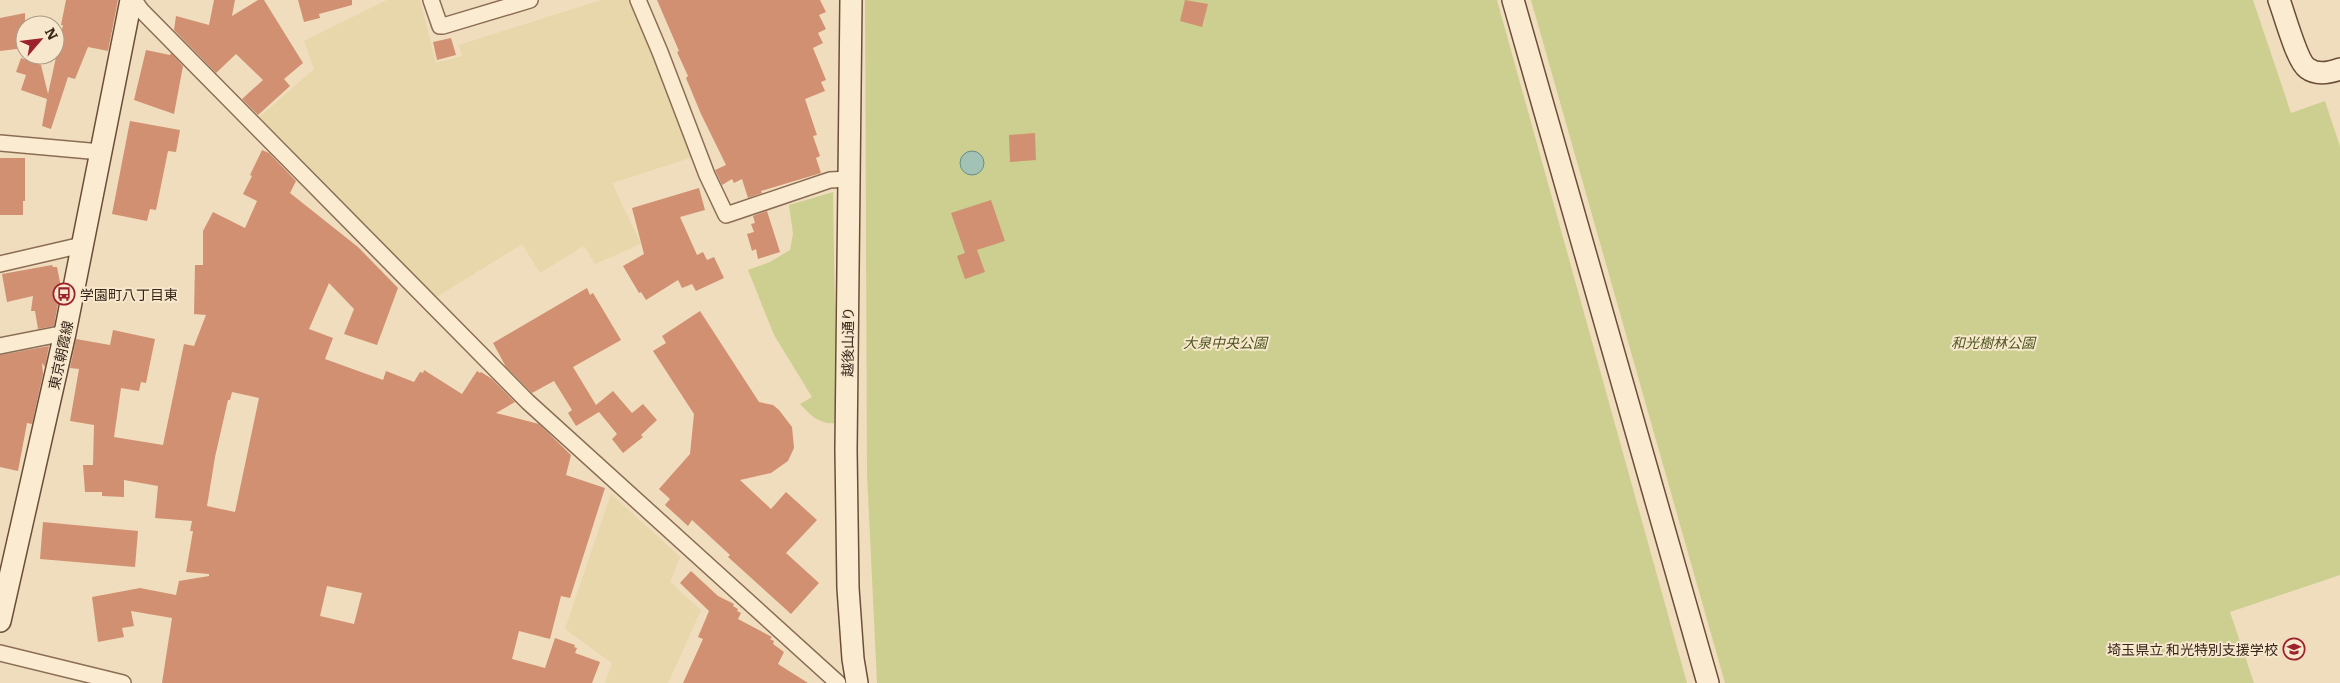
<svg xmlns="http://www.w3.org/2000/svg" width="2340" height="683" viewBox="0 0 2340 683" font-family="Literata,'Noto Sans JP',serif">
<rect width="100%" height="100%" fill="#f0ddbd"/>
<g fill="#e7d7aa">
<polygon points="387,0 420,0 436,63 462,56 459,45 601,0 630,0 693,157 612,183 641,244 595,264 584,246 540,273 522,244 435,298 257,119 314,69 304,41"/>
<polygon points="611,494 680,557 670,582 701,610 668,683 605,683 612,663 565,629"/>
</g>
<g fill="#cdcf91">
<polygon points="865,0 1497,0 1687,683 877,683 867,474"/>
<polygon points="1531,0 2253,0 2291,113 2325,101 2340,146 2340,575 2230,612 2254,683 1725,683"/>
<path d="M833,192L837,423C820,425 811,416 800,404L812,397L774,335L748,270L770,262L790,250L793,234L789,205Z"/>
</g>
<circle fill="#a1c2b5" stroke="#689082" cx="972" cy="163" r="12"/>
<g fill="#d19071" fill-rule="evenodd">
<polygon points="66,0 118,0 108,51 88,47 75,79 68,77 51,129 42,126 47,99 21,90 26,75 16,72 21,58 41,65 48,94 63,25 61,25"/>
<polygon points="214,0 235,0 232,16 258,0 264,0 303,63 284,79 290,86 258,115 242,99 263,80 236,54 216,73 174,30 176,16 209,25"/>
<polygon points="298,0 352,0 352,5 319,14 320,18 304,22"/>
<polygon points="657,0 820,0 826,12 819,15 826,29 818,33 823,43 813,48 826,80 821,82 825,91 805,99 817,135 813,136 820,156 816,158 821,173 761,191 762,193 748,198 742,179 734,183 732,179 722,185 715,170 726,165 701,114 686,78 688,76 677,52 679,51"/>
<polygon points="1185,0 1208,4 1202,27 1180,21"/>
<polygon points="25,13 25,48 0,51 0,18"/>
<polygon points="451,38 456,55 437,60 433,42"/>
<polygon points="146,50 170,55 171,53 183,66 174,114 134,100"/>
<polygon points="130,121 180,130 176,152 168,151 156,210 150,209 147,221 112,214"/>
<polygon points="1035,133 1036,160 1010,162 1009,135"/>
<path d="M262,150L269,153L296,181L290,193L358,247L398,288L377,345L344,334L354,309L329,283L309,329L333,338L325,359L383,380L386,371L414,382L420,372L423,373L424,370L462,394L477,371L480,373L481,372L492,379L515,402L496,413L539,424L571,455L566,475L605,488L570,598L561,596L550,639L519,631L512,659L545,668L555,638L575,645L574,647L577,648L575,653L600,662L592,683H162L172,618L131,611L134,626L122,628L124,637L98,642L92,597L140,588L176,595L179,581L209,576V574L186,572L193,531H190L192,521L155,518L158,486L124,480V497L102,496V492H85L83,465H93L94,425L70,421L79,369L70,368L76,339L110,345L113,330L155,339L146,383L141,382L139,391L121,388L114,437L163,445L184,344L194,346L206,315L194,314L195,265H203V231L213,212L245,228L257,201L243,194L252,176L250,175ZM232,392L259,398L235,512L207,506L215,457L228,400H230ZM327,586L362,593L354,624L320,616Z"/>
<polygon points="0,158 25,158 25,201 23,201 23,215 0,215"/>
<polygon points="699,188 705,210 680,217 697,255 703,252 707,260 714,257 724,278 696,291 692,284 682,288 678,280 646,300 641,292 639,293 623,266 644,254 632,208"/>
<polygon points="991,200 1005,241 977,250 985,272 965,279 957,256 965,253 951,213"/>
<polygon points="767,211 780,252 758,259 756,249 752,251 747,234 754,232 751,224 755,223 753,216"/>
<polygon points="52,265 53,267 57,267 61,287 54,326 38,329 35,311 31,311 33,296 7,302 2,274"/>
<polygon points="587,288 590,295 593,293 621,340 573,367 596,405 613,391 632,413 643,404 657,420 641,435 643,437 623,453 612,439 617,434 599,412 576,426 568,413 572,410 554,381 532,393 506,367 493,343"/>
<polygon points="700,311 759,402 773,405 779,410 792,427 794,448 788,461 771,473 740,480 771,509 786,492 817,520 786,553 819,583 791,614 728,557 730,555 692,520 688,526 665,505 670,499 659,489 690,454 694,414 653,351 666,343 662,336"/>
<polygon points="49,346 45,367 42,363 43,374 32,424 27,423 18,471 0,467 0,355"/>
<polygon points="43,522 138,531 135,567 40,559"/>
<polygon points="691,571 718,596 734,604 733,606 738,609 737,611 741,613 738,619 772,637 770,639 774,641 773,644 784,652 778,664 808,683 683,683 703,639 698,637 709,611 680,583"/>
</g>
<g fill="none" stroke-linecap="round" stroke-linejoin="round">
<g stroke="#8a6d55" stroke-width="18">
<g id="street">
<polyline points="134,0 141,10 528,402 838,683"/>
<polyline points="431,0 440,26 443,26 530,0"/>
<polyline points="638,0 660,52 707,175 726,215 830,180 849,179"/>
<polyline points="0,143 101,152"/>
<polyline points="0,264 82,245"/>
<polyline points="0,346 65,333"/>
<polyline points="0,653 123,683"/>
</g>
</g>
<g stroke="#6b4e39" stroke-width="24">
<g id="secondary">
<polyline points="851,0 846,450 848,588 853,659 857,683"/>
<polyline points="1513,0 1708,683"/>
<path d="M2279,0C2284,13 2297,61 2307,68C2316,75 2329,73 2340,69"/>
<polyline points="0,621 65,333 131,0"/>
</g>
</g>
<use href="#street" stroke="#fbebd1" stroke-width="15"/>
<use href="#secondary" stroke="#fbebd1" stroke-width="21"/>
</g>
<defs>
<g id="bus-ring" transform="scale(1.125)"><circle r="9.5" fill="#f7e8cd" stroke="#9c222d" stroke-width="1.5"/><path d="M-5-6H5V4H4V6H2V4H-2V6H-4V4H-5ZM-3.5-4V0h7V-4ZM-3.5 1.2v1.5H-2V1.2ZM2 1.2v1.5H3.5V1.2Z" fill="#9c222d"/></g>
<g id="school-ring" transform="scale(1.125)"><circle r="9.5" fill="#f7e8cd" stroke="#9c222d" stroke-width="1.5"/><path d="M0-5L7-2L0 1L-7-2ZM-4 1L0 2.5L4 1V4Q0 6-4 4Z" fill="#9c222d"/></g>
</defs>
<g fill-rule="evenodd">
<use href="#bus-ring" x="64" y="294"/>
<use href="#school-ring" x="2294" y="649"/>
</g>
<g text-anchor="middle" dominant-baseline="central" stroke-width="4" stroke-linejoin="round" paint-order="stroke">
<g font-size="14" fill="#38261b" stroke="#f7e8cd" text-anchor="start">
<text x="80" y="294">学園町八丁目東</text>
<text x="2278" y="649" text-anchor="end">埼玉県立 和光特別支援学校</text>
</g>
<g font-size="14" fill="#38261b" stroke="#f7e8cd">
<text transform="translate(847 342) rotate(-89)">越後山通り</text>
<text transform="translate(60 355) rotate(-78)">東京朝霞線</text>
</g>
<g font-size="14" font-style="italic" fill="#4d5620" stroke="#f7e8cd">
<text x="1225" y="342">大泉中央公園</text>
<text x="1993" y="342">和光樹林公園</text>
</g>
</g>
<g transform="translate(40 40) rotate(62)"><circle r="24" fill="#f7e8cd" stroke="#ab9a86"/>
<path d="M0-4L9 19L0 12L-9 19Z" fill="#9c222d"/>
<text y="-8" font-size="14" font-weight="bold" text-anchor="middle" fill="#38261b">N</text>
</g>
</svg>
